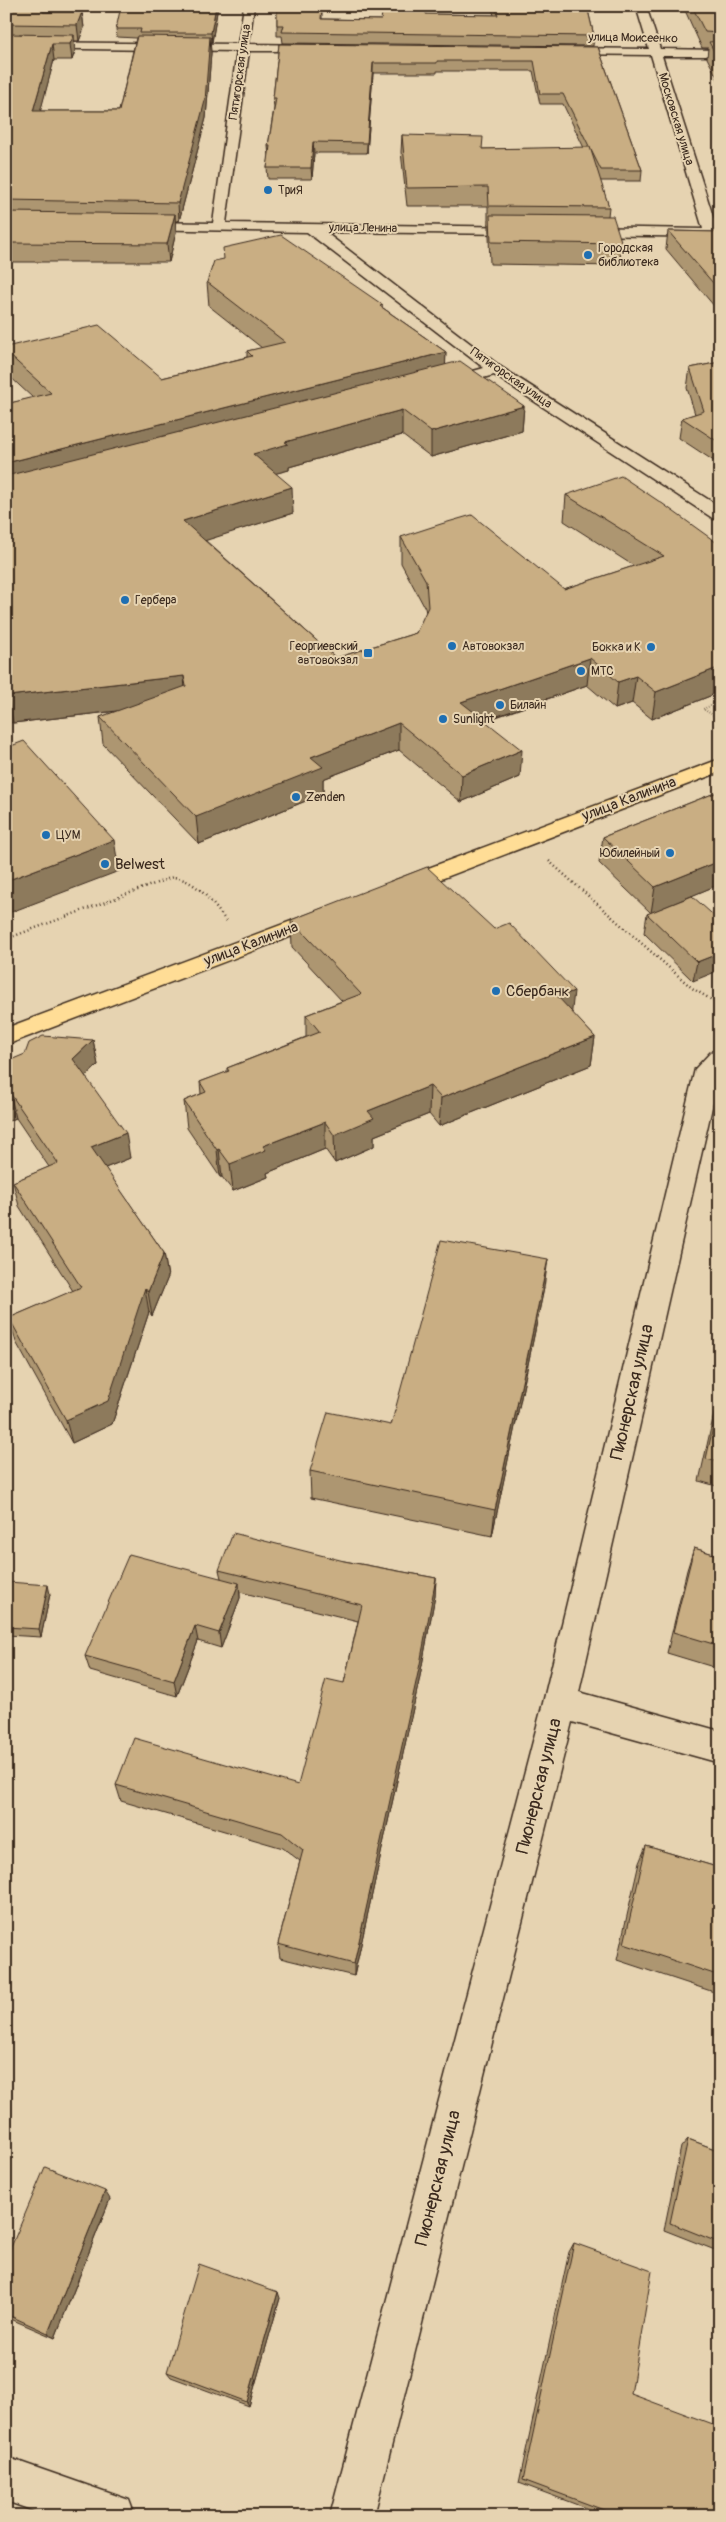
<svg xmlns="http://www.w3.org/2000/svg" width="726" height="2522" viewBox="0 0 726 2522" font-family="Pangolin,sans-serif">
<rect width="100%" height="100%" fill="#e6d3b1"/>
<filter id="ink" filterUnits="userSpaceOnUse"><feTurbulence type="fractalNoise" baseFrequency=".02" numOctaves="2"/><feDisplacementMap in="SourceGraphic" scale="10" xChannelSelector="R" yChannelSelector="G"/><feConvolveMatrix kernelMatrix="1 2 1 2 8 2 1 2 1" color-interpolation-filters="sRGB"/></filter>
<g filter="url(#ink)">
<g fill="none" stroke-linecap="round" stroke-linejoin="round">
<g stroke="#3b2a1e" stroke-width="3">
<g id="minor">
<polygon points="244,6 254,6 249,44 316,45 322,48 316,51 249,51 226,223 532,227 534,230 527,234 325,232 501,367 720,507 720,520 714,519 494,375 443,389 437,387 435,384 437,381 484,368 307,232 133,229 131,226 133,223 138,222 213,223 237,51 6,48 6,42 238,44"/>
<polygon points="636,6 646,6 660,49 720,50 720,56 662,56 717,229 720,229 720,237 580,235 573,231 580,227 703,229 651,55 561,54 555,51 561,48 649,49"/>
<polygon points="720,1049 720,1072 579,1692 720,1731 720,1763 572,1722 374,2516 330,2516 543,1703 695,1069 711,1052"/>
<polygon points="6,2457 129,2500 135,2516 48,2516 6,2501"/>
</g>
</g>
<g stroke="#3b2a1e" stroke-width="3">
<g id="primary">
<polygon points="720,759 720,772 407,892 399,894 391,892 388,887 391,882"/>
<polygon points="326,908 334,910 337,915 334,920 6,1045 6,1028"/>
</g>
</g>
<polyline stroke="#3b2a1e" stroke-width="2" stroke-dasharray="0.5 2" stroke-linecap="butt" points="720,702 703,709 720,719"/>
<g stroke="#3b2a1e" stroke-width="2.5" stroke-dasharray="1 3" stroke-linecap="butt">
<polyline points="549,861 692,988 720,1005"/>
<path d="M6,939L173,877C199,881 212,903 227,922"/>
</g>
<use href="#minor" fill="#e6d3b1" fill-rule="evenodd"/>
<use href="#primary" fill="#ffdd96" fill-rule="evenodd"/>
</g>
<g fill="#ad9671" stroke="#3b2a1e">
<polygon points="11,6 54,6 51,12 82,12 84,28 79,41 74,41 75,51 72,60 54,60 40,111 119,111 136,38 117,37 116,29 218,6 212,42 210,42 211,53 206,118 179,221 175,221 176,232 169,262 12,262 6,256 6,15"/>
<polygon points="277,6 322,6 322,19 381,20 426,14 494,15 491,6 587,6 594,36 593,46 283,43 282,36 277,36"/>
<polygon points="683,6 720,6 720,83 707,58 708,48 702,48"/>
<polygon points="279,44 598,47 642,170 641,181 600,181 609,207 608,216 622,244 619,266 490,264 489,236 489,224 488,224 488,206 407,206 401,152 402,135 483,149 584,148 563,104 540,104 533,71 437,71 437,73 373,73 367,153 314,153 312,179 268,179 267,168 269,157 268,146 274,108 273,98"/>
<polygon points="668,231 720,232 720,313 666,249"/>
<polygon points="207,282 383,308 446,352 445,365 524,406 522,431 431,457 402,435 289,467 289,470 276,473 293,513 205,540 336,658 416,633 426,613 425,608 401,563 401,537 564,589 634,566 564,521 566,495 720,545 720,692 652,719 632,703 615,709 587,685 485,721 520,777 461,802 399,750 323,779 323,794 199,844 103,744 100,717 118,711 13,723 6,721 6,404 33,398 6,373 6,347 162,378 247,357 247,351 262,348 209,306"/>
<polygon points="720,362 720,465 679,438 682,418 695,414 687,388 690,368"/>
<polygon points="720,791 720,884 659,909 720,921 693,981 644,933 647,914 651,913 599,863 603,837"/>
<polygon points="291,920 571,1012 595,1037 591,1065 439,1126 429,1114 374,1136 374,1146 335,1163 325,1149 267,1173 268,1177 233,1191 222,1177 220,1177 187,1128 184,1101 201,1094 200,1082 227,1072 227,1068 306,1037 306,1015 342,1001 292,947"/>
<polygon points="93,1040 98,1065 85,1077 130,1158 105,1168 164,1253 168,1277 152,1316 149,1312 112,1424 72,1443 16,1342 9,1318 73,1291 19,1206 13,1182 49,1167 16,1118 6,1122 6,1062"/>
<polygon points="544,1288 492,1536 311,1498 310,1471 391,1425"/>
<polygon points="720,1387 720,1487 699,1481"/>
<polygon points="694,1548 720,1556 720,1669 667,1653 687,1570"/>
<polygon points="344,1561 436,1578 435,1596 419,1681 354,1976 280,1958 278,1944 300,1861 283,1848 121,1801 116,1785 298,1785 344,1683 358,1621 240,1592 240,1598 221,1648 198,1641 177,1696 90,1671 85,1656 221,1578 219,1570"/>
<polygon points="6,1588 50,1594 41,1637 6,1635"/>
<polygon points="646,1846 720,1868 720,1994 617,1960 639,1863"/>
<polygon points="688,2139 720,2151 720,2252 664,2230 681,2147"/>
<polygon points="110,2199 55,2338 6,2317 6,2259"/>
<polygon points="574,2243 631,2394 720,2516 607,2516 519,2483 569,2252"/>
<polygon points="280,2298 249,2406 171,2377 167,2372"/>
</g>
<g fill="#8d7a5c" stroke="#3b2a1e">
<polygon points="45,6 53,6 46,25 43,12"/>
<polygon points="216,6 218,6 212,42 211,33"/>
<polygon points="82,12 84,28 79,41 77,25"/>
<polygon points="74,35 75,51 72,60 70,44"/>
<polygon points="210,37 211,53 206,118 179,221 178,203"/>
<polygon points="52,44 54,60 36,128 33,111"/>
<polygon points="373,63 373,73 367,153 367,143"/>
<polygon points="313,142 314,153 312,179 311,168"/>
<polygon points="175,214 176,232 169,262 167,244"/>
<polygon points="446,352 445,376 6,490 6,463"/>
<polygon points="524,406 522,431 431,457 431,432"/>
<polygon points="402,410 402,435 289,467 289,470 254,479 253,454 285,442"/>
<polygon points="292,487 293,513 185,547 183,521"/>
<polygon points="590,658 587,685 460,729 461,702"/>
<polygon points="720,667 720,692 652,719 656,692"/>
<polygon points="184,676 186,703 13,723 8,696"/>
<polygon points="636,676 632,703 615,709 618,682"/>
<polygon points="399,723 399,750 323,779 323,794 199,844 196,817 311,757"/>
<polygon points="522,750 520,777 461,802 462,775"/>
<polygon points="114,840 119,871 6,914 6,881"/>
<polygon points="720,861 720,884 651,913 655,887"/>
<polygon points="720,953 720,970 693,981 697,962"/>
<polygon points="574,991 571,1019 558,997"/>
<polygon points="595,1037 591,1065 439,1126 441,1098"/>
<polygon points="93,1040 98,1065 78,1084 73,1059"/>
<polygon points="430,1086 429,1114 374,1136 374,1146 335,1163 334,1135 368,1111"/>
<polygon points="10,1093 16,1118 6,1122 6,1095"/>
<polygon points="325,1122 325,1149 267,1173 268,1177 233,1191 230,1164 263,1146"/>
<polygon points="126,1133 130,1158 95,1172 91,1147"/>
<polygon points="219,1149 222,1177 220,1177 217,1150"/>
<polygon points="164,1253 168,1277 152,1316 148,1292"/>
<polygon points="548,1259 544,1288 492,1536 495,1510"/>
<polygon points="145,1288 149,1312 112,1424 72,1443 66,1420"/>
<polygon points="436,1578 435,1596 419,1681 354,1976 354,1964"/>
<polygon points="239,1583 240,1598 221,1648 219,1633"/>
<polygon points="48,1585 50,1594 41,1637 39,1629"/>
<polygon points="195,1626 198,1641 177,1696 174,1681"/>
<polygon points="105,2191 110,2199 55,2338 48,2333"/>
<polygon points="278,2292 280,2298 249,2406 247,2402"/>
</g>
<g fill="#c9ae83" stroke="#3b2a1e">
<polygon points="11,6 45,6 43,12 82,12 77,25 6,24 6,15"/>
<polygon points="121,6 216,6 211,33 140,33 141,29 116,29"/>
<polygon points="277,6 322,6 321,19 381,20 383,6 426,6 426,14 498,15 495,6 587,6 594,36 282,32 284,25 277,25"/>
<polygon points="692,6 720,6 720,33 705,32"/>
<polygon points="6,34 74,35 70,44 52,44 33,111 119,111 137,36 210,37 205,101 178,203 6,200"/>
<polygon points="720,41 720,62 709,42"/>
<polygon points="279,44 598,47 642,170 601,170 563,94 540,94 534,61 437,61 437,63 373,63 367,143 313,142 311,168 267,168 270,146 268,146 276,98 273,98"/>
<polygon points="402,135 483,137 482,149 590,147 609,207 489,206 488,187 407,188"/>
<polygon points="6,212 175,214 167,244 10,243 6,240"/>
<polygon points="490,215 613,216 622,244 491,242"/>
<polygon points="668,231 720,232 720,291"/>
<polygon points="281,235 383,305 380,306 446,352 6,463 6,404 51,393 6,352 6,347 99,325 162,378 252,356 247,351 285,342 207,282 214,261 224,259 223,248"/>
<polygon points="460,361 524,406 431,432 402,410 285,442 288,444 253,454 292,487 183,521 336,658 416,633 428,607 426,581 401,537 441,524 472,515 564,589 664,556 566,495 621,476 663,504 720,545 720,667 656,692 636,676 618,682 590,658 461,702 522,750 462,775 399,723 311,757 323,767 196,817 100,717 186,686 184,676 8,696 6,695 6,476"/>
<polygon points="720,362 720,443 682,418 704,411 690,368"/>
<polygon points="24,741 114,840 6,881 6,748"/>
<polygon points="720,791 720,861 655,887 603,837"/>
<polygon points="427,867 494,929 509,923 574,991 558,997 595,1037 441,1098 430,1086 368,1111 374,1118 334,1135 325,1122 263,1146 266,1150 230,1164 219,1149 217,1150 184,1101 206,1092 200,1082 229,1071 227,1068 320,1032 306,1015 361,994 291,920"/>
<polygon points="692,896 720,921 720,953 697,962 647,914"/>
<polygon points="43,1036 93,1040 73,1059 126,1133 91,1147 164,1253 148,1292 145,1288 108,1401 66,1420 9,1318 81,1287 13,1182 58,1163 10,1093 6,1095 6,1062 25,1054 29,1043"/>
<polygon points="441,1240 548,1259 495,1510 310,1471 328,1412 391,1425"/>
<polygon points="720,1396 720,1462 706,1459"/>
<polygon points="233,1533 344,1561 436,1578 420,1664 354,1964 278,1944 303,1850 282,1833 116,1785 134,1738 298,1785 326,1679 344,1683 362,1605 219,1570"/>
<polygon points="694,1548 720,1556 720,1646 673,1632"/>
<polygon points="129,1554 239,1583 219,1633 195,1626 174,1681 85,1656"/>
<polygon points="8,1582 48,1585 39,1629 6,1627 6,1588"/>
<polygon points="646,1846 720,1868 720,1976 624,1944"/>
<polygon points="688,2139 720,2151 720,2243 670,2223"/>
<polygon points="45,2167 105,2191 48,2333 6,2314 6,2259"/>
<polygon points="574,2243 652,2271 631,2394 720,2427 720,2516 620,2516 523,2480"/>
<polygon points="199,2264 278,2292 247,2402 167,2372"/>
</g>
</g>
<g fill="#1f6fb2" stroke="#e6d3b1" stroke-width="2">
<circle cx="268" cy="190" r="5"/>
<circle cx="588" cy="255" r="5"/>
<circle cx="125" cy="600" r="5"/>
<circle cx="452" cy="646" r="5"/>
<circle cx="651" cy="647" r="5"/>
<rect x="363" y="648" width="10" height="10" rx="2.5"/>
<circle cx="581" cy="671" r="5"/>
<circle cx="500" cy="705" r="5"/>
<circle cx="443" cy="719" r="5"/>
<circle cx="296" cy="797" r="5"/>
<circle cx="46" cy="835" r="5"/>
<circle cx="670" cy="853" r="5"/>
<circle cx="105" cy="864" r="5"/>
<circle cx="496" cy="991" r="5"/>
</g>
<g text-anchor="middle" dominant-baseline="central" stroke-width="4" stroke-linejoin="round" paint-order="stroke">
<g font-size="12" fill="#3b2a1e" stroke="#e6d3b1">
<text transform="translate(633 38) rotate(1)">улица Моисеенко</text>
<text transform="translate(240 72) rotate(-82)">Пятигорская улица</text>
<text transform="translate(676 119) rotate(73)">Московская улица</text>
<text transform="translate(363 228) rotate(1)">улица Ленина</text>
<text transform="translate(511 378) rotate(35)">Пятигорская улица</text>
</g>
<g font-size="12" fill="#3b2a1e" stroke="#e6d3b1" text-anchor="start">
<text x="278" y="190">ТриЯ</text>
<text x="598" y="248">Городская<tspan x="598" dy="14">библиотека</tspan></text>
<text x="135" y="600">Гербера</text>
<text x="358" y="646" text-anchor="end">Георгиевский<tspan x="358" dy="14">автовокзал</tspan></text>
<text x="462" y="646">Автовокзал</text>
<text x="641" y="647" text-anchor="end">Бокка и К</text>
<text x="591" y="671">МТС</text>
<text x="510" y="705">Билайн</text>
<text x="453" y="719">Sunlight</text>
<text x="306" y="797">Zenden</text>
<text x="56" y="835">ЦУМ</text>
<text x="660" y="853" text-anchor="end">Юбилейный</text>
</g>
<g font-size="15" fill="#3b2a1e" stroke="#e6d3b1">
<text transform="translate(629 799) rotate(-21)">улица Калинина</text>
<text transform="translate(251 944) rotate(-21)">улица Калинина</text>
</g>
<g font-size="15" fill="#3b2a1e" stroke="#e6d3b1" text-anchor="start">
<text x="115" y="864">Belwest</text>
<text x="506" y="991">Сбербанк</text>
</g>
<g font-size="18" fill="#3b2a1e" stroke="#e6d3b1">
<text transform="translate(632 1392) rotate(-77)">Пионерская улица</text>
<text transform="translate(539 1786) rotate(-76)">Пионерская улица</text>
<text transform="translate(438 2178) rotate(-76)">Пионерская улица</text>
</g>
</g>
<rect width="726" height="2522" fill="none" stroke="#e6d3b1" stroke-width="25"/>
<rect x="12" y="12" width="701" height="2497" fill="none" stroke="#3b2a1e" stroke-width="2" filter="url(#ink)"/>
</svg>
